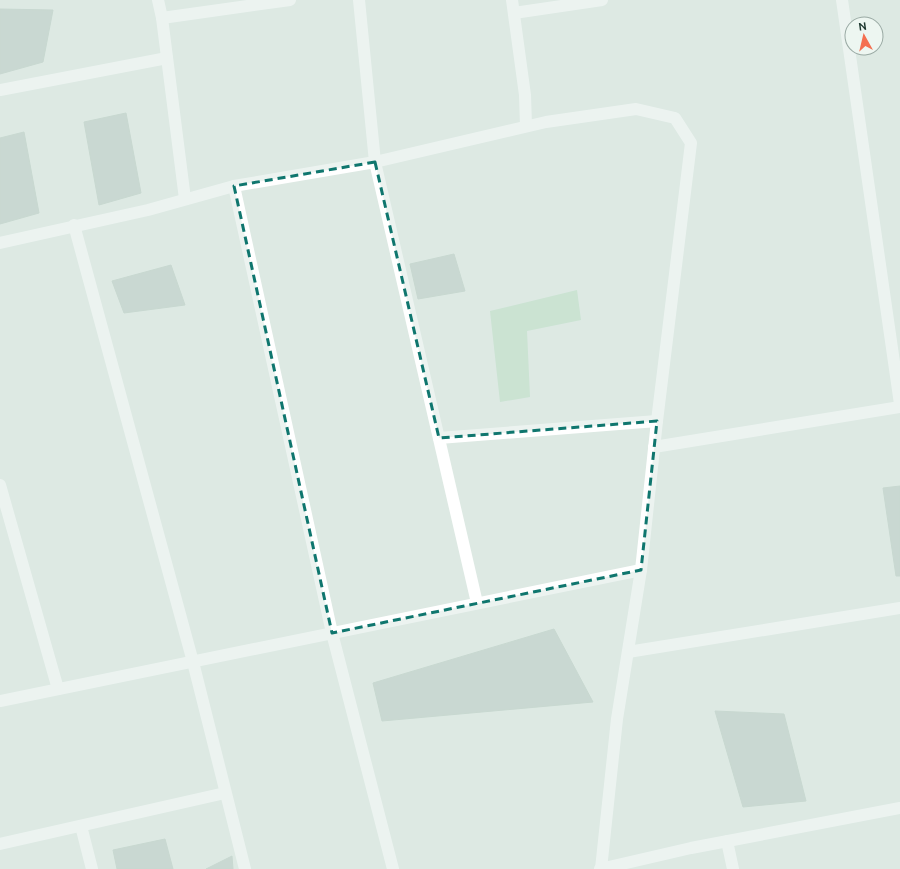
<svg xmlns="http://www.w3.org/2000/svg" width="900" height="869" viewBox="0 0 900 869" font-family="Ubuntu,sans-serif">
<rect width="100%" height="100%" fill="#dde9e3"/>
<polygon fill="#b5dbbd" points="577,290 581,320 527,331 530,397 500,402 490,311"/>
<g fill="#b2c4bc" stroke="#afc3b9">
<polygon points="0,9 53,10 43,62 0,74"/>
<polygon points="126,113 141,193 99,205 84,122"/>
<polygon points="24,132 39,213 0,224 0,138"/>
<polygon points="454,254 465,291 418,299 410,264"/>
<polygon points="171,265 185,305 124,313 112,281"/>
<polygon points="900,486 900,576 896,576 883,488"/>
<polygon points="554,629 593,702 382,721 373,683"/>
<polygon points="715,711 784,714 806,801 743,807"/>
<polygon points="165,839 173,869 117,869 113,850"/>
<polygon points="232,856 233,869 206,869"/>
</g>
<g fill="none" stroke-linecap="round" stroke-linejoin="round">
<g stroke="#fff" stroke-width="12">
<polyline points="158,0 162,18 185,199"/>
<polyline points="359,0 375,162 477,603"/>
<polyline points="512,0 525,95 526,126"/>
<polyline points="842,0 900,404"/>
<polyline points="514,13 602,0"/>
<polyline points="162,18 290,0"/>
<polyline points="0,90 167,58"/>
<polyline points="234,186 332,633 393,869"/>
<polyline points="74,225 193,662 245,869"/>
<polyline points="0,243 148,210 234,186 375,162 546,122 636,109 675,118 691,143 657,421 641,570 617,719 601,869"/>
<polyline points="439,438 657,421"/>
<polyline points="654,447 900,407"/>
<polyline points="0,485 58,689"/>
<polyline points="628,652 900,608"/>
<polyline points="0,701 641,570"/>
<polyline points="81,826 92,869"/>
<polyline points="727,841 733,869"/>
<polyline points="0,844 225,793"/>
<polyline points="600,869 691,848 900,808"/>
</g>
</g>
<path d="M0 0H900V869H0ZM375,162L439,438L657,421L641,570L332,633L234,186Z" fill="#dde9e3" fill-opacity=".55" fill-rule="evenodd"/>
<path fill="none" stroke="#0f766e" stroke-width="3" stroke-dasharray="8 5" stroke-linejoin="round" d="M375,162L439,438L657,421L641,570L332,633L234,186Z"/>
<g transform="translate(864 36) rotate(352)"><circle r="19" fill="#edf6f1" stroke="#9aaaa4"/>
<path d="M0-3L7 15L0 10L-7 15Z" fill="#f46f50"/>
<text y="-6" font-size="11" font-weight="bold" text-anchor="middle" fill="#1e3830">N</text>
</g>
</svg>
